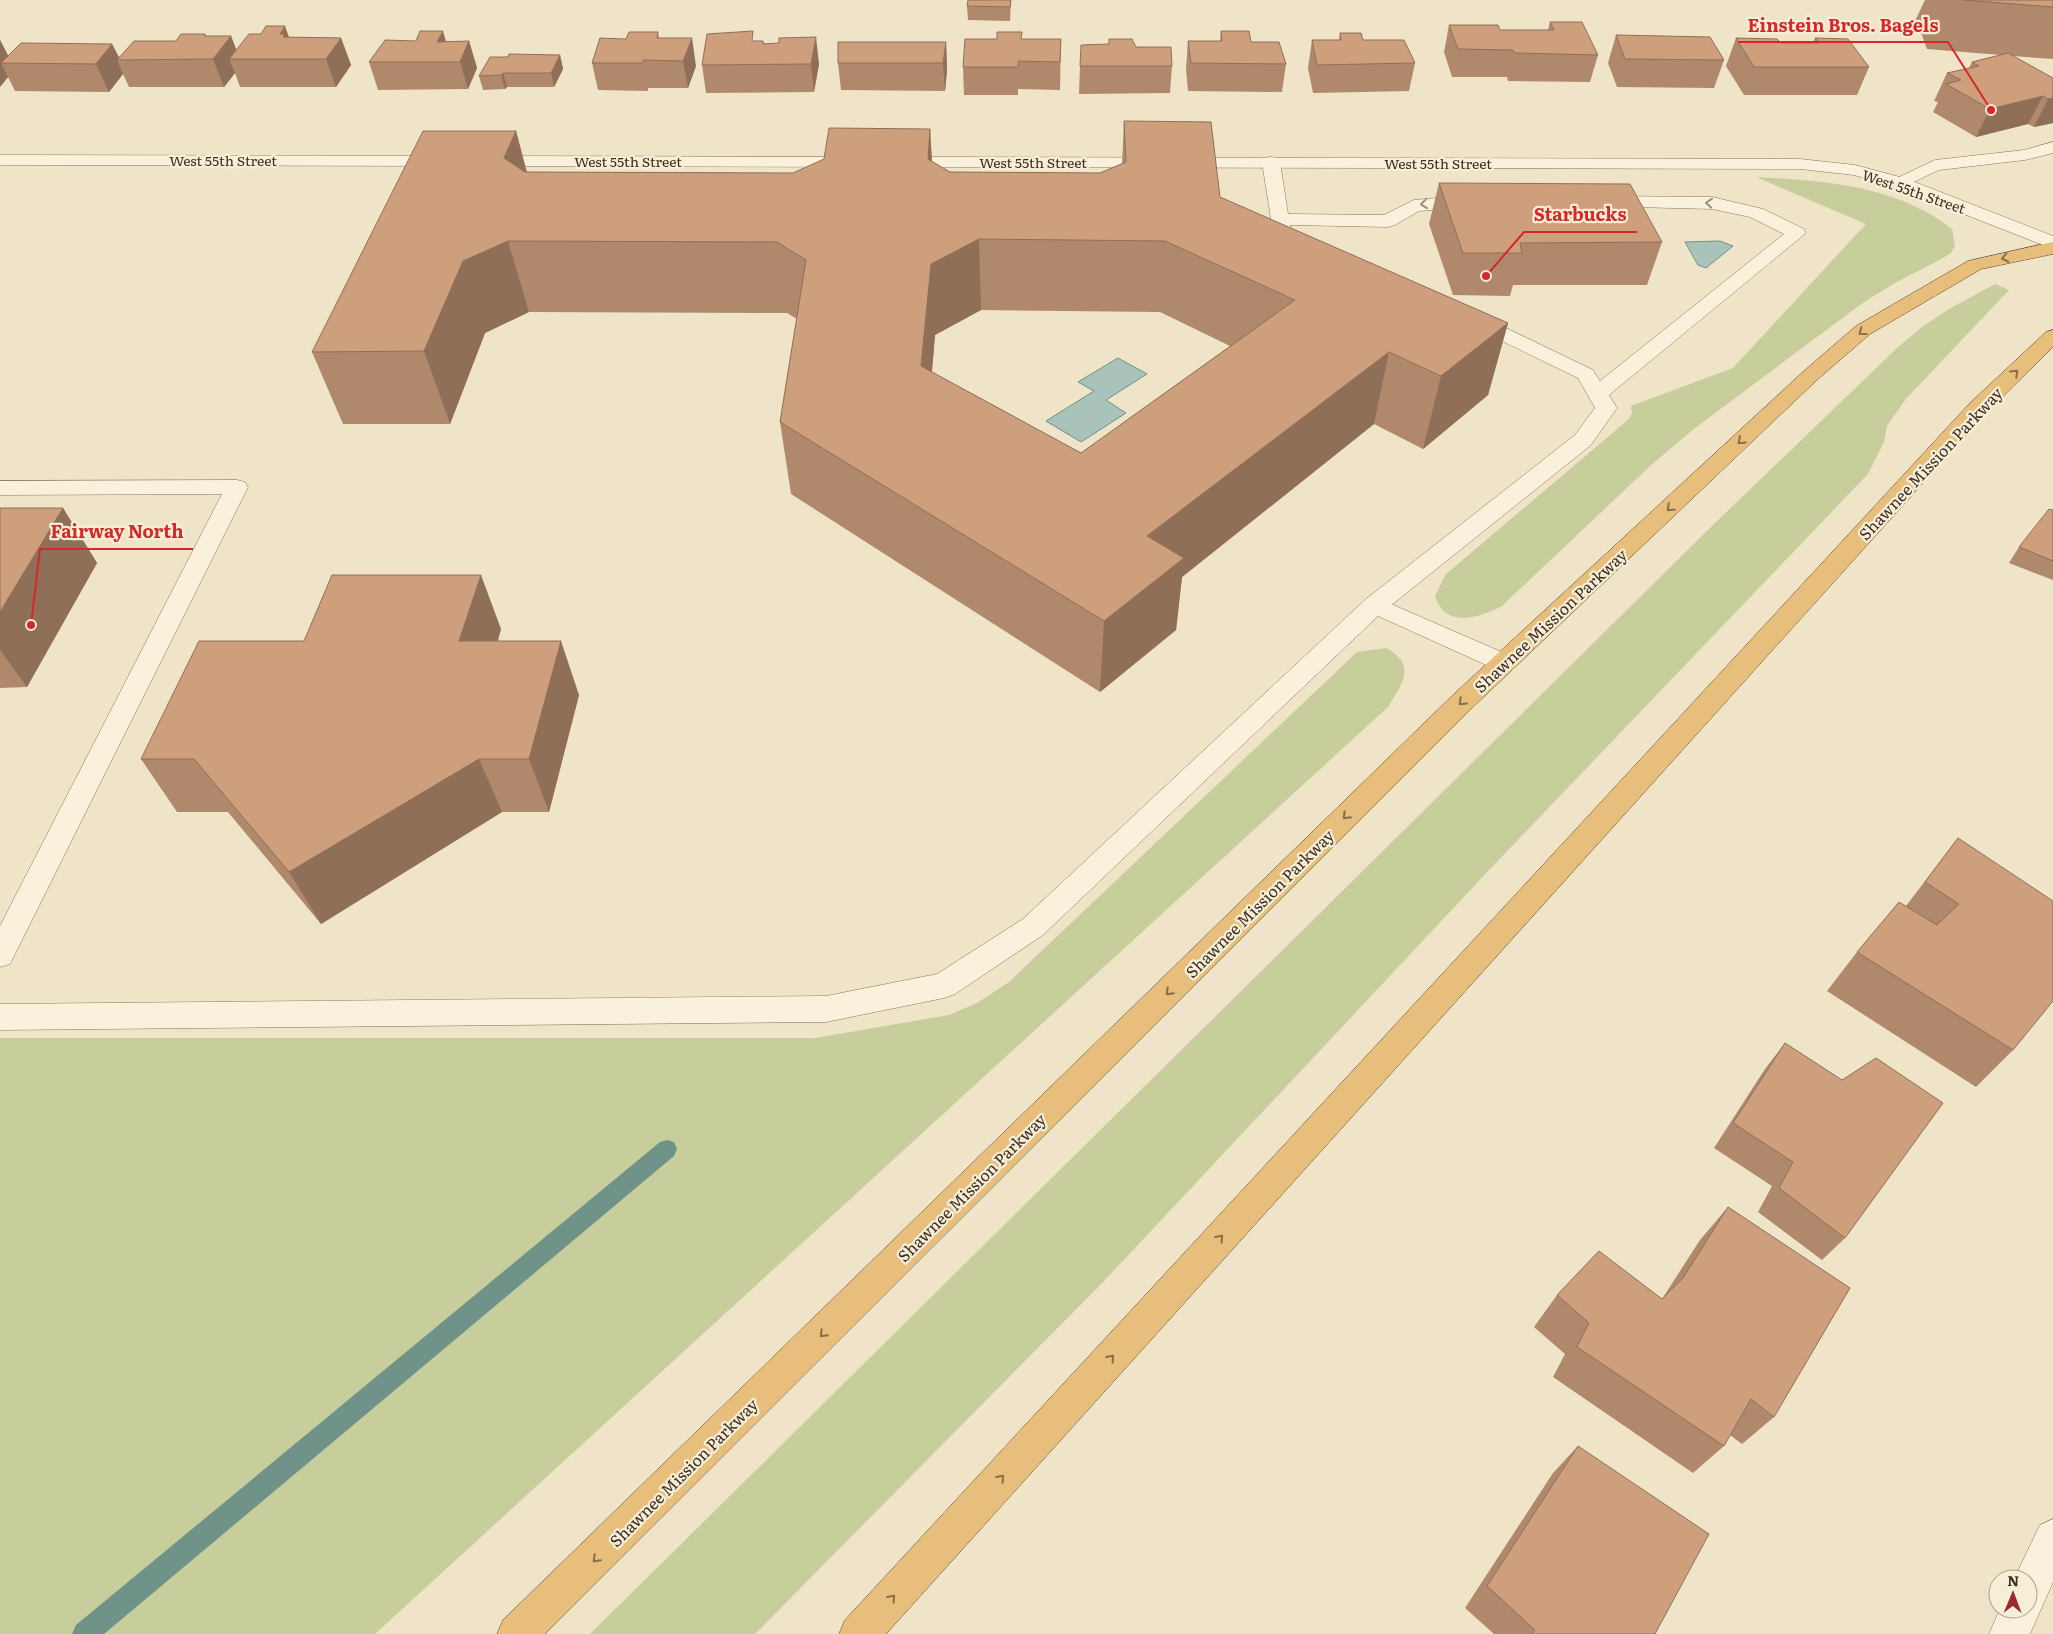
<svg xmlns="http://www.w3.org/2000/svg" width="2053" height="1634" viewBox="0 0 2053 1634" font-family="Literata,serif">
<rect width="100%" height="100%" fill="#efe4c7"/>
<g fill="#c7ce9b">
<path d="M1756,177C1824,181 1896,185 1952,229L1955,246L1951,253L1943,258L1895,283L1864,302L1695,428L1650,466L1502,606C1480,617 1445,630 1435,596L1446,574L1629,419L1632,413L1631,406L1733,368L1866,224Z"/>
<polygon points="1995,284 2009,290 1905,400 1887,426 1884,442 1868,474 1490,869 1106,1279 755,1634 590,1634 1715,523 1897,348 1922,327 1949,309"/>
<path d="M1386,648C1417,665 1403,683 1388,707L375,1634H0V1038H815L949,1015L977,1003L1009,982L1357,652Z"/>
</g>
<g fill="#a9c3bb" stroke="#6f9289">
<polygon points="1720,241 1733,246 1706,268 1698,265 1685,242"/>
<polygon points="1118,358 1147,374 1106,400 1126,413 1081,442 1046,421 1094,391 1078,382"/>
</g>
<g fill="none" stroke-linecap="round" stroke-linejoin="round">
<polygon fill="#6f9289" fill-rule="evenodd" points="667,1140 674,1142 677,1149 674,1156 104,1634 72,1634 76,1625 660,1142"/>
<g stroke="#8b765c" stroke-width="1">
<g id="service">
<polygon points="2053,142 2053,153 2025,160 1939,170 1901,188 1895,187 1892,183 1895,179 1935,160 2024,150"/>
<polygon points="1271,157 1277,158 1280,162 1288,214 1384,215 1414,200 1472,195 1479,197 1481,201 1479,205 1472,207 1419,211 1395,225 1388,227 1290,225 1292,238 1290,242 1283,244 1276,242 1274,238 1262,162 1265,158"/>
<polygon points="1602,196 1712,197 1763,209 1804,229 1806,233 1609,395 1617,408 1591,445 1384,611 1375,613 1366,611 1363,605 1366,599 1575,435 1595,408 1578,378 1463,322 1460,318 1463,314 1470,312 1477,314 1593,370 1600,381 1784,234 1750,217 1712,209 1595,206 1593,202 1595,198"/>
<polygon points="237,480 245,482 248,487 10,964 0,967 0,926 222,494 0,495 0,481"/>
</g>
</g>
<g stroke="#8b765c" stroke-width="1">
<g id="minor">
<polygon points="1375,597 1513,657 1517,663 1513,669 1504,672 1495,669 1378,616 1043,935 955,994 944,998 826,1022 0,1030 0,1004 826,996 937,974 1023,919 1366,599"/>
<polygon points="2053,1519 2053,1582 2030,1634 1989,1634 2000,1609 2028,1609 2028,1579 2014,1579 2040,1525"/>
</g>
</g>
<g stroke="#8b765c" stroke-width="1">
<g id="tertiary">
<polygon points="0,155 445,156 451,157 454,161 451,165 445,166 0,165"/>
<polygon points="485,156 1800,159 1855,165 1907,179 2053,236 2053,249 1895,187 1854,175 1800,169 485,166 479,165 476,161 479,157"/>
</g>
</g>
<g stroke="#594430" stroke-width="1">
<g id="trunk">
<polygon points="2053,242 2053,254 1981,269 1870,334 1818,379 1472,708 545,1634 497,1634 503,1620 1454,694 1804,371 1856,326 1968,261"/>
<polygon points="2053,330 2053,347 1986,413 886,1634 839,1634 845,1620 1970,403 2046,332"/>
</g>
</g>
<use href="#service" fill="#f9f1db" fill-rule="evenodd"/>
<use href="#minor" fill="#f9f1db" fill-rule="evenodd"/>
<use href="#tertiary" fill="#f9f1db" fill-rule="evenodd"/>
<use href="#trunk" fill="#e8be7c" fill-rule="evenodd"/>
</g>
<g fill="#b0896c" fill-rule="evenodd">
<polygon points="1011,0 1010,21 968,20 967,6"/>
<polygon points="1925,0 2053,0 2053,59 2012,56 2053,78 2053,123 2034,127 2028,124 1976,137 1933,112 1938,102 1934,101 1947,73 1969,68 1972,62 2001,55 1927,49 1916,19"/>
<polygon points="1550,22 1598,55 1590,82 1508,81 1507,77 1452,77 1444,52 1449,25 1500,30 1548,30"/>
<polygon points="1221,31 1251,42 1286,64 1282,92 1188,91 1186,69 1188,41 1220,41"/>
<polygon points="658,32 659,38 696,66 688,88 648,88 648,91 598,90 592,63 626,39"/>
<polygon points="1340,33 1363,40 1415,63 1409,91 1313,93 1308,68 1312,40 1339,40"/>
<polygon points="1616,35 1724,60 1714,88 1617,87 1608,63"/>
<polygon points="206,36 231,36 236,50 289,37 341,38 351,65 336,87 240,87 235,73 224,87 129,87 123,74 109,92 15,91 8,77 0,87 0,40 8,56 112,44 119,57 176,41"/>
<polygon points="1736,38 1781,43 1813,43 1815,38 1869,67 1857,95 1744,95 1726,66"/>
<polygon points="1022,39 1061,39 1060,90 1018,89 1018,95 964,95 963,67"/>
<polygon points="1109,39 1136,47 1172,66 1170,93 1079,94 1080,66 1109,44"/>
<polygon points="469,41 477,68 468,89 378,90 369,62 446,42"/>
<polygon points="754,41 763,41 764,44 819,64 814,92 706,93 702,65"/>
<polygon points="946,42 947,70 945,91 841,90 838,63"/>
<polygon points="560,55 563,69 554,87 507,87 505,89 483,90 479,76 508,57"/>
<path d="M1124,121L1220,197L1508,323L1488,395L1423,449L1374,424L1182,577L1176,630L1100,692L791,494L780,422L797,319L787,313L529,312L485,333L450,424H343L312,352L516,131L527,172L793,173L930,129L932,162L950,172L1100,173L1122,164ZM981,310L1160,312L1230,346L1081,453L932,372L935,335Z"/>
<polygon points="1439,183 1662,242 1647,285 1513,285 1510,296 1453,295 1429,224"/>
<polygon points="0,508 63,508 97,563 27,687 0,688"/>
<polygon points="2053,510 2053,580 2009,563 2019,547"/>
<polygon points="501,629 498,641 579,695 549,812 502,812 321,924 228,812 177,812 141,759 304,641"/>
<polygon points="1958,838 2013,1050 1976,1087 1827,991 1857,952 1906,906"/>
<polygon points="1785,1043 1845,1238 1822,1260 1758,1212 1772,1186 1714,1148 1765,1069"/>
<polygon points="1728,1207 1774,1417 1742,1444 1730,1435 1724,1446 1693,1473 1553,1377 1565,1354 1534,1327 1557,1295 1662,1299 1700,1240"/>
<polygon points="1578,1446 1655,1634 1494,1634 1465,1608 1553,1473"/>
</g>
<g fill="#906f58">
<polygon points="285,26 295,54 280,34"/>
<polygon points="443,31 451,59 437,42"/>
<polygon points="205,34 215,57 231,36 240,59 229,59 235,73 224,87 213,59 205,36"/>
<polygon points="816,37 819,64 814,92 811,64"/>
<polygon points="341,38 351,65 336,87 326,59"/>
<polygon points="692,38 696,66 688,88 683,61"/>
<polygon points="0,40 12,63 1,63 8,77 0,87"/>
<polygon points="469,41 477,68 468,89 460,62"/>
<polygon points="946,42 947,70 945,91 943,63"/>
<polygon points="112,44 120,60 117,60 123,74 109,92 96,64"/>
<polygon points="560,55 563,69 554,87 551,73"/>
<polygon points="503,73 507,87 505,89 501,75"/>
<polygon points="2043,96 2028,124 1976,137 1990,109"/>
<polygon points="2053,98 2053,123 2034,127 2048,99"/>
<polygon points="930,129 934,198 928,159"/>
<polygon points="516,131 534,201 504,158"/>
<polygon points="979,239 981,310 935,335 926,439 921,366 931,264"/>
<polygon points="508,241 529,312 485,333 450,424 424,351 463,261"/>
<polygon points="1508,323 1488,395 1423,449 1441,376"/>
<polygon points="1389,352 1374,424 1182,577 1176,630 1100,692 1104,621 1147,536"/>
<polygon points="63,508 97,563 27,687 0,650 0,612"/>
<polygon points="481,575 501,629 481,695 459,641"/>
<polygon points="561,641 579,695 549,812 529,759"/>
<polygon points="479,759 502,812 321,924 289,872"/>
</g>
<g fill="#cd9f7d" stroke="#906f58" fill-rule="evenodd">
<polygon points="968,0 1011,0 1010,7 967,6"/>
<polygon points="1963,0 2053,0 2053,7"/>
<polygon points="1550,22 1582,22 1598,55 1515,53 1513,50 1458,49 1449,25 1498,25 1500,30 1554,30"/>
<polygon points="266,26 285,26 280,34 285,34 283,37 341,38 326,59 229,59 249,34 261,34"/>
<polygon points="420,31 443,31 437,42 469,41 460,62 369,62 385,40 416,41"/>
<polygon points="753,31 752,41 763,41 763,44 779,43 779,38 816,37 811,64 702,65 707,34"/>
<polygon points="1221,31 1249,31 1251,42 1279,42 1286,64 1191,63 1188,41 1222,41"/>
<polygon points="629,32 658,32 657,38 692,38 683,61 643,60 643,63 592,63 600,38 626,39"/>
<polygon points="997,32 1022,32 1021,39 1061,39 1060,62 1018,61 1018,67 963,67 965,39 997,39"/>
<polygon points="1340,33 1361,33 1363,40 1404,40 1415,63 1317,65 1312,40 1341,40"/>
<polygon points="181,34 205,34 205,36 231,36 213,59 117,60 134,41 176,41"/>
<polygon points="1616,35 1710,37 1724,60 1625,59"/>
<polygon points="1736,38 1777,39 1781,43 1820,43 1815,38 1848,39 1869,67 1754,67"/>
<polygon points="1109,39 1132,39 1136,47 1171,47 1172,66 1080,66 1081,45 1109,44"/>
<polygon points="838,42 946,42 943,63 838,63"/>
<polygon points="21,43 112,44 96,64 1,63"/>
<polygon points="2008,53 2053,78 2053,98 2048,99 2043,96 1990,109 1946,84 1961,80 1947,73 1979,66 1972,62"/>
<polygon points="509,54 560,55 551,73 503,73 501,75 479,76 490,57 508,57"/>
<path d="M1124,121L1211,122L1220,197L1508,323L1441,376L1389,352L1147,536L1184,558L1104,621L780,422L806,260L777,242L508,241L463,261L424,351L312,352L423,131H516L504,158L525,172L793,173L824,159L829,128L930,129L928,159L950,172L1100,173L1126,162ZM979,239L1165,241L1295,300L1081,453L921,366L931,264Z"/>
<polygon points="1439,183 1630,184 1662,242 1520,243 1522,253 1463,253"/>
<polygon points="0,508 63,508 0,612"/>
<polygon points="2049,509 2053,510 2053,561 2019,547"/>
<polygon points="332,575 481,575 459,641 561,641 529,759 479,759 289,872 194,759 141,759 199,641 304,641"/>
<polygon points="1958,838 2053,901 2053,1001 2013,1050 1857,952 1899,902 1937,925 1959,904 1925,882"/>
<polygon points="1785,1043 1842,1080 1876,1058 1943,1103 1845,1238 1779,1188 1793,1162 1733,1123"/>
<polygon points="1728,1207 1850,1288 1774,1417 1751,1399 1724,1446 1577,1347 1589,1323 1557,1295 1599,1251 1662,1299 1683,1278"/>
<polygon points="1578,1446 1709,1534 1655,1634 1532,1634 1535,1630 1487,1586"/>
</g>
<defs><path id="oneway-chevron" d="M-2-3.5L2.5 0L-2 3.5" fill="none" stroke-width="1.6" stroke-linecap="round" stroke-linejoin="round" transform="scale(1.25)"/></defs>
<g stroke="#9a907e">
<use href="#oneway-chevron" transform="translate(1709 203) rotate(-175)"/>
<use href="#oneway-chevron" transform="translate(1424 204) rotate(173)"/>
</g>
<g stroke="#896f49">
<use href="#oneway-chevron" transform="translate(2005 258) rotate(168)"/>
<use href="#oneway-chevron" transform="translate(1862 332) rotate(144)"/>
<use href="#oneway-chevron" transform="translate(2015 373) rotate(-44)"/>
<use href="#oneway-chevron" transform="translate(1741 441) rotate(137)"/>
<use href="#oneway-chevron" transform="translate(1670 508) rotate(137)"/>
<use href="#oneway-chevron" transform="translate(1462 702) rotate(136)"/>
<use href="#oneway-chevron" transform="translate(1346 816) rotate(135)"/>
<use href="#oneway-chevron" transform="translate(1169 992) rotate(135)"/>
<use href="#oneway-chevron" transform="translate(1220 1238) rotate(-48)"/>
<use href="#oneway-chevron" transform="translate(823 1334) rotate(135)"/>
<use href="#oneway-chevron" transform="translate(1111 1358) rotate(-48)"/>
<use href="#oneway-chevron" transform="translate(1001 1478) rotate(-48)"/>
<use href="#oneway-chevron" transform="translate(596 1559) rotate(135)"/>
<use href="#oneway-chevron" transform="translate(892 1598) rotate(-48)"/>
</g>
<g text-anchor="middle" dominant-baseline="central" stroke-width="4.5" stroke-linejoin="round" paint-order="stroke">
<g font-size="14" fill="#3c2e20" stroke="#f6eed7">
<text x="223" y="160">West 55th Street</text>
<text x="628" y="161">West 55th Street</text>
<text x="1033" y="162">West 55th Street</text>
<text x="1438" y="163">West 55th Street</text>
<text transform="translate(1914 191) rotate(19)">West 55th Street</text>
</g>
<g font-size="16" fill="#3c2e20" stroke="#f6eed7">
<text transform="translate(1930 463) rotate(-47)">Shawnee Mission Parkway</text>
<text transform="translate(1550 620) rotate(-43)">Shawnee Mission Parkway</text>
<text transform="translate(1259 903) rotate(-45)">Shawnee Mission Parkway</text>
<text transform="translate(971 1187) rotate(-45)">Shawnee Mission Parkway</text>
<text transform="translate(683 1472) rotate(-45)">Shawnee Mission Parkway</text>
</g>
</g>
<path fill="none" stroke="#d62828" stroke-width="2" d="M1991 110L1948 42H1738M1486 276L1524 232H1637M31 625L40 549H193"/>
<g fill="#d62828" stroke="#f6eed7" stroke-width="2">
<circle cx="1991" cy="110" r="5"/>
<circle cx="1486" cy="276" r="5"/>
<circle cx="31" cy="625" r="5"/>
</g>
<g font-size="18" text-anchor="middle" font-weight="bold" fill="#d62828" stroke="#f6eed7" stroke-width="4.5" stroke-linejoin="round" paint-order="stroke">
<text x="1843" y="32">Einstein Bros. Bagels</text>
<text x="1580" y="221">Starbucks</text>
<text x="117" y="538">Fairway North</text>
</g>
<g transform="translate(2013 1594) rotate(1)"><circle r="24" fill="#f6eed7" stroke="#aca18e"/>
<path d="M0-4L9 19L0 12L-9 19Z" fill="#9b2b2b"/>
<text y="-8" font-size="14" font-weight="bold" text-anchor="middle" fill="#3c2e20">N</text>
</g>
</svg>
